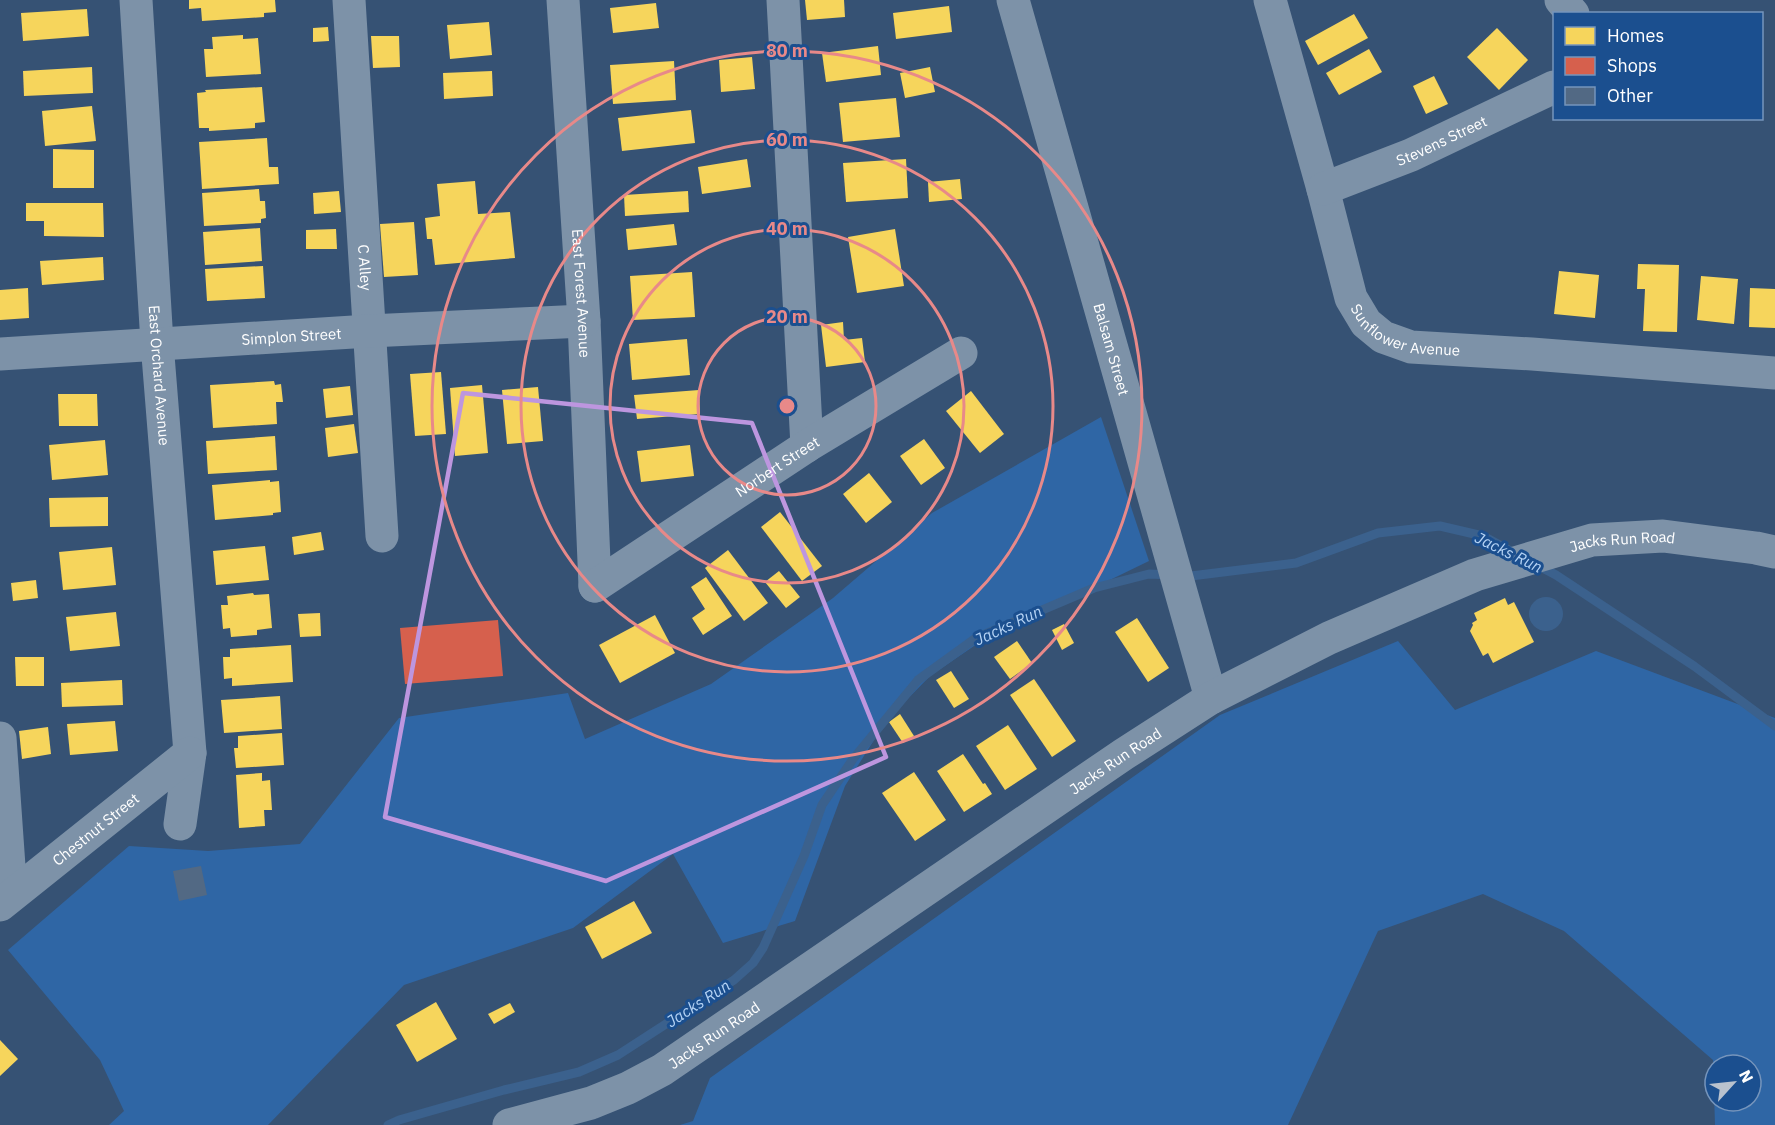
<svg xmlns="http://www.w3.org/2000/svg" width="1775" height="1125" viewBox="0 0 1775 1125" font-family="'IBM Plex Sans',sans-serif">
<rect width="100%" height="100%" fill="#365274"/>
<g fill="#2f66a5" fill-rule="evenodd">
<polygon points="1101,417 1149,561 974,646 930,676 886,721 845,786 795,921 723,943 673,854 573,928 404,985 268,1125 109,1125 124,1111 100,1060 8,950 129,846 208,851 300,844 399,718 568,693 585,739 711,684 833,598 932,513"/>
<path d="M1398,641L1455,710L1596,651L1775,718V1125H1715L1713,1060L1564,931L1483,894L1378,931L1288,1125H680L693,1121L710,1078L1220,715ZM1715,1065H1751V1101H1715Z"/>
</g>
<circle fill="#3b618d" cx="1546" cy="614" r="17"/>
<g fill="#f6d55c">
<polygon points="189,0 275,0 276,12 264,13 264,17 202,21 201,8 189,9"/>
<polygon points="805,0 844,0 845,17 807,20"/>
<polygon points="656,3 659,28 613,33 610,8"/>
<polygon points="949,6 952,32 896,39 893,13"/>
<polygon points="87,9 89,36 23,41 21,13"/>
<polygon points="1354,14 1368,38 1318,65 1305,41"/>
<polygon points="489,22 492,55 450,59 447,25"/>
<polygon points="328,27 329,41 313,42 313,28"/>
<polygon points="1497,28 1528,60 1499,90 1467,57"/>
<polygon points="243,35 243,39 258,38 261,74 206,77 204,49 213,49 212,37"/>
<polygon points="371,36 399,36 400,67 373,68"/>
<polygon points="878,46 881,75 826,82 822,53"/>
<polygon points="1369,49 1382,72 1339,95 1326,73"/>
<polygon points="752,57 755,89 721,92 719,60"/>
<polygon points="674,61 676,100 613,104 610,65"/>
<polygon points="92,67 93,93 24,96 23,71"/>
<polygon points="930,67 935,92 905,98 900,73"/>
<polygon points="492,71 493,96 444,99 443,73"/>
<polygon points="1434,76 1448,104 1426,114 1413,86"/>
<polygon points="262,87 265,122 255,123 255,128 209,131 209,128 199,128 197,93 206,92 205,90"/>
<polygon points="896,98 900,137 843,142 839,103"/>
<polygon points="92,106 96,141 45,146 42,111"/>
<polygon points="691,110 695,143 622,151 618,118"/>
<polygon points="267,138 269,167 278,167 279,184 202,189 199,142"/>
<polygon points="53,149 94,150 94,188 53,188"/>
<polygon points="747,159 751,187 702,194 698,167"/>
<polygon points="906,159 908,198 846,202 843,163"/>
<polygon points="960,179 962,199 929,202 928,182"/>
<polygon points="475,181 478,214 510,212 515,258 435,265 432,239 427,239 425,218 440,216 437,184"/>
<polygon points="259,189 260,201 265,201 266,218 261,219 261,223 204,226 202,193"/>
<polygon points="339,191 341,212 314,214 313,193"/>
<polygon points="688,191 689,212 625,216 624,195"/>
<polygon points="26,203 103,203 104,237 44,236 44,221 26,221"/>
<polygon points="414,222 418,275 384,277 380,224"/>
<polygon points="674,224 677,245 628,250 626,229"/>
<polygon points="260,228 262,261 205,265 203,232"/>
<polygon points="336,229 337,249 306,249 306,230"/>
<polygon points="895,229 904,286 857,293 848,237"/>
<polygon points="103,257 104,280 42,285 40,261"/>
<polygon points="1638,264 1679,265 1677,332 1643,331 1645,289 1637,289"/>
<polygon points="263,266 265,298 207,301 205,269"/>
<polygon points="1559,271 1599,275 1595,318 1554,314"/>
<polygon points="692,272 695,317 633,320 630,276"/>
<polygon points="1701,276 1738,279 1734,324 1697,320"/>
<polygon points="28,288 29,318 0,320 0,290"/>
<polygon points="1750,288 1775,289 1775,328 1749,327"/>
<polygon points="843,322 844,340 862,338 865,362 826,367 821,325"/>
<polygon points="687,339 690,375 632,380 629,344"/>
<polygon points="441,372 446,434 415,436 410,374"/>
<polygon points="274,381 275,385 281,384 283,402 276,402 277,424 213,428 210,385"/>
<polygon points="482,385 488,453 455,456 450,388"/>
<polygon points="350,386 353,415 326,418 323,389"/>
<polygon points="538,387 543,441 507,444 502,390"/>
<polygon points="699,390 700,414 637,419 634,395"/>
<polygon points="971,391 1004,434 980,453 946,411"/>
<polygon points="58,394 97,394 98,426 59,426"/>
<polygon points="354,424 358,453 328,457 325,428"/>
<polygon points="275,436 277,470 208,474 206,441"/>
<polygon points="924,439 945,468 921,485 900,456"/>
<polygon points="105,440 108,475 52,480 49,445"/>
<polygon points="690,445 694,476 641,482 637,451"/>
<polygon points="869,473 892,502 866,523 843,494"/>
<polygon points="270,480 270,482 279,481 281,512 273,513 273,515 215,520 212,485"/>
<polygon points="108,497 108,526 50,527 49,498"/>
<polygon points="780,512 822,566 802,581 761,527"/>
<polygon points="321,532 324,550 294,555 292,537"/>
<polygon points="265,546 269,580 216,585 213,551"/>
<polygon points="112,547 116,585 63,590 59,552"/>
<polygon points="728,550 768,603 744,621 705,568"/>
<polygon points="779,571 800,597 786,608 765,582"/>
<polygon points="706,577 732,616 703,635 692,618 705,609 691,587"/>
<polygon points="36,580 38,598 13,601 11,583"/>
<polygon points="253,593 254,595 269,594 272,628 257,630 257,635 231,637 230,628 223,629 221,605 228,605 227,596"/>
<polygon points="1505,598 1508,605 1514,602 1534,642 1493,663 1488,653 1483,656 1470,631 1473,625 1472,623 1477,620 1474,613"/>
<polygon points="116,612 120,646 70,651 66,617"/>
<polygon points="320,613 321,636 300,637 298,614"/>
<polygon points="655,615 675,653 620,683 599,645"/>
<polygon points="1137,618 1169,668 1148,682 1115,632"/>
<polygon points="1064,624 1074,643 1062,650 1052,630"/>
<polygon points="1017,641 1032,663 1010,679 994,657"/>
<polygon points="291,645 293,682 232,686 232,678 224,679 223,657 230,657 230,649"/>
<polygon points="15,657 44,657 44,686 16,686"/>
<polygon points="951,671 969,699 954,708 936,680"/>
<polygon points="1034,679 1076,741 1052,757 1010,695"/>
<polygon points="122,680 123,705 62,707 61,683"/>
<polygon points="280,696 282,729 224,733 221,700"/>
<polygon points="900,714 914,736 903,743 889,722"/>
<polygon points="115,721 118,751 70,755 67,724"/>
<polygon points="1008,725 1037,769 1005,790 976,746"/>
<polygon points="48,727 51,754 22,759 19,731"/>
<polygon points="282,733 284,765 236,768 234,748 238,748 238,736"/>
<polygon points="963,754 983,784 985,783 992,794 964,812 937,771"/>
<polygon points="914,772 946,820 915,841 882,793"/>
<polygon points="262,773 262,781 270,780 272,810 264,810 265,826 239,828 236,775"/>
<polygon points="634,901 652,933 602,959 585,927"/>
<polygon points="436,1002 457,1039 417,1062 396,1025"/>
<polygon points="510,1003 515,1012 494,1024 488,1014"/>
<polygon points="0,1040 18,1059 0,1076"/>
</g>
<polygon fill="#d6604d" points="498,620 503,676 405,684 400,628"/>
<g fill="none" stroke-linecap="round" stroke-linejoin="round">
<g stroke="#3b618d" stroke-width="9">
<polyline points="1539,566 1556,575 1694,666 1775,726"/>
<polyline points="388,1125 399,1120 504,1090 579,1072 618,1055 734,980 753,963 763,948 804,856 822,805 853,759 918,680 976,638 1094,588 1149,574 1191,576 1296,563 1378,533 1440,526 1483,536 1516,554"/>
</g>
</g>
<polygon fill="#526984" points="201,866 207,895 179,901 173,871"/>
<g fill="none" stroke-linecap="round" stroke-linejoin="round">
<g stroke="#7d92a8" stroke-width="33">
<path id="s1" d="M136,0L157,343L190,753L180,824"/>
<path id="s2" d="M349,0L382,536"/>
<path id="s3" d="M563,0L584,321L595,586"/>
<polyline points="783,0 807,446"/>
<path id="s4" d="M1013,0L1211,698"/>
<path id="s5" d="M1270,0L1323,189L1351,298L1366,323L1383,337L1411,347L1532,354L1775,373"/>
<polyline points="1561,0 1573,14"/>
<path id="s6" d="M1323,189L1411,155L1554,87"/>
<path id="s7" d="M0,354L369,331L584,321"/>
<path id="s8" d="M595,586L807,446L961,353"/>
<polyline points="0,738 11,895"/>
<path id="s9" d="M0,905L190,753"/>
<path id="s10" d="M509,1125L591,1103L628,1088L662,1070L1124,754L1211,698L1329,638L1475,575L1592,540L1663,536L1756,548L1775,552"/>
</g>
</g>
<path fill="none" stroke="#bd96df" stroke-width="4.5" stroke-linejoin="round" d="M463,393L752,423L886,757L606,881L385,817Z"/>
<g fill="none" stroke="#e88989" stroke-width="3">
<circle cx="787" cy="406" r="89"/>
<circle cx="787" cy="406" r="177"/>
<circle cx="787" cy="406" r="266"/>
<circle cx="787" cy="406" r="355"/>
</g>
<g text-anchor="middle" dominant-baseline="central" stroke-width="6" stroke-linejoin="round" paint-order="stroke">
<g font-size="15" fill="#fff" stroke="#1b4f8f">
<text stroke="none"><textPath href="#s6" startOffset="128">Stevens Street</textPath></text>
<text stroke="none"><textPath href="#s2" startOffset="268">C Alley</textPath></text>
<text stroke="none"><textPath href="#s3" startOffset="294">East Forest Avenue</textPath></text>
<text stroke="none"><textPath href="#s5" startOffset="378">Sunflower Avenue</textPath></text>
<text stroke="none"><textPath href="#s7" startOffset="292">Simplon Street</textPath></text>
<text stroke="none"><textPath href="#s4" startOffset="363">Balsam Street</textPath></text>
<text stroke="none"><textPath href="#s1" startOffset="376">East Orchard Avenue</textPath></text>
<text stroke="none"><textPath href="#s8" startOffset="218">Norbert Street</textPath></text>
<text stroke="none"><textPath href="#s10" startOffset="1270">Jacks Run Road</textPath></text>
<text stroke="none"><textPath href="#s10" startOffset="712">Jacks Run Road</textPath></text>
<text stroke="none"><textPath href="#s9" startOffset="122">Chestnut Street</textPath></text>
<text stroke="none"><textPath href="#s10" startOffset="226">Jacks Run Road</textPath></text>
</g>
<g font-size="16" font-style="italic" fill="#b5d3f5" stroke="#1b4f8f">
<text transform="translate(1509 552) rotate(26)">Jacks Run</text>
<text transform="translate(1008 625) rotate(-25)">Jacks Run</text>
<text transform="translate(698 1003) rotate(-33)">Jacks Run</text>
</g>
</g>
<circle cx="787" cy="406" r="9" fill="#e88989" stroke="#1b4f8f" stroke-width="3"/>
<g font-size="18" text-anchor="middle" font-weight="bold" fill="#e88989" stroke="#1b4f8f" stroke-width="6" stroke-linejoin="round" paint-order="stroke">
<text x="787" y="57">80 m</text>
<text x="787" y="146">60 m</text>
<text x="787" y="235">40 m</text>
<text x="787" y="323">20 m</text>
</g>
<rect x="1553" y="12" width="210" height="108" fill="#1b4f8f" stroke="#7695bc" stroke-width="1.5"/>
<rect x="1565" y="27" width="30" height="18" fill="#f6d55c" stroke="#7695bc" stroke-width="1.5"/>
<text x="1607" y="42" font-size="18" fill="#ffffff">Homes</text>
<rect x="1565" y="57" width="30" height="18" fill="#d6604d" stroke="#7695bc" stroke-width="1.5"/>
<text x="1607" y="72" font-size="18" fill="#ffffff">Shops</text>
<rect x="1565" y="87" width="30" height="18" fill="#526984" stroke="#7695bc" stroke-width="1.5"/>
<text x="1607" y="102" font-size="18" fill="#ffffff">Other</text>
<g transform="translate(1733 1083) rotate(63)"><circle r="28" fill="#1b4f8f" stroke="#7695bc" stroke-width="1.5"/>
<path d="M0-4.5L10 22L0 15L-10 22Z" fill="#b9c2ce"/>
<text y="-9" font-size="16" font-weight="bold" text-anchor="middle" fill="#ffffff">N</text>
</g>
</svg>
